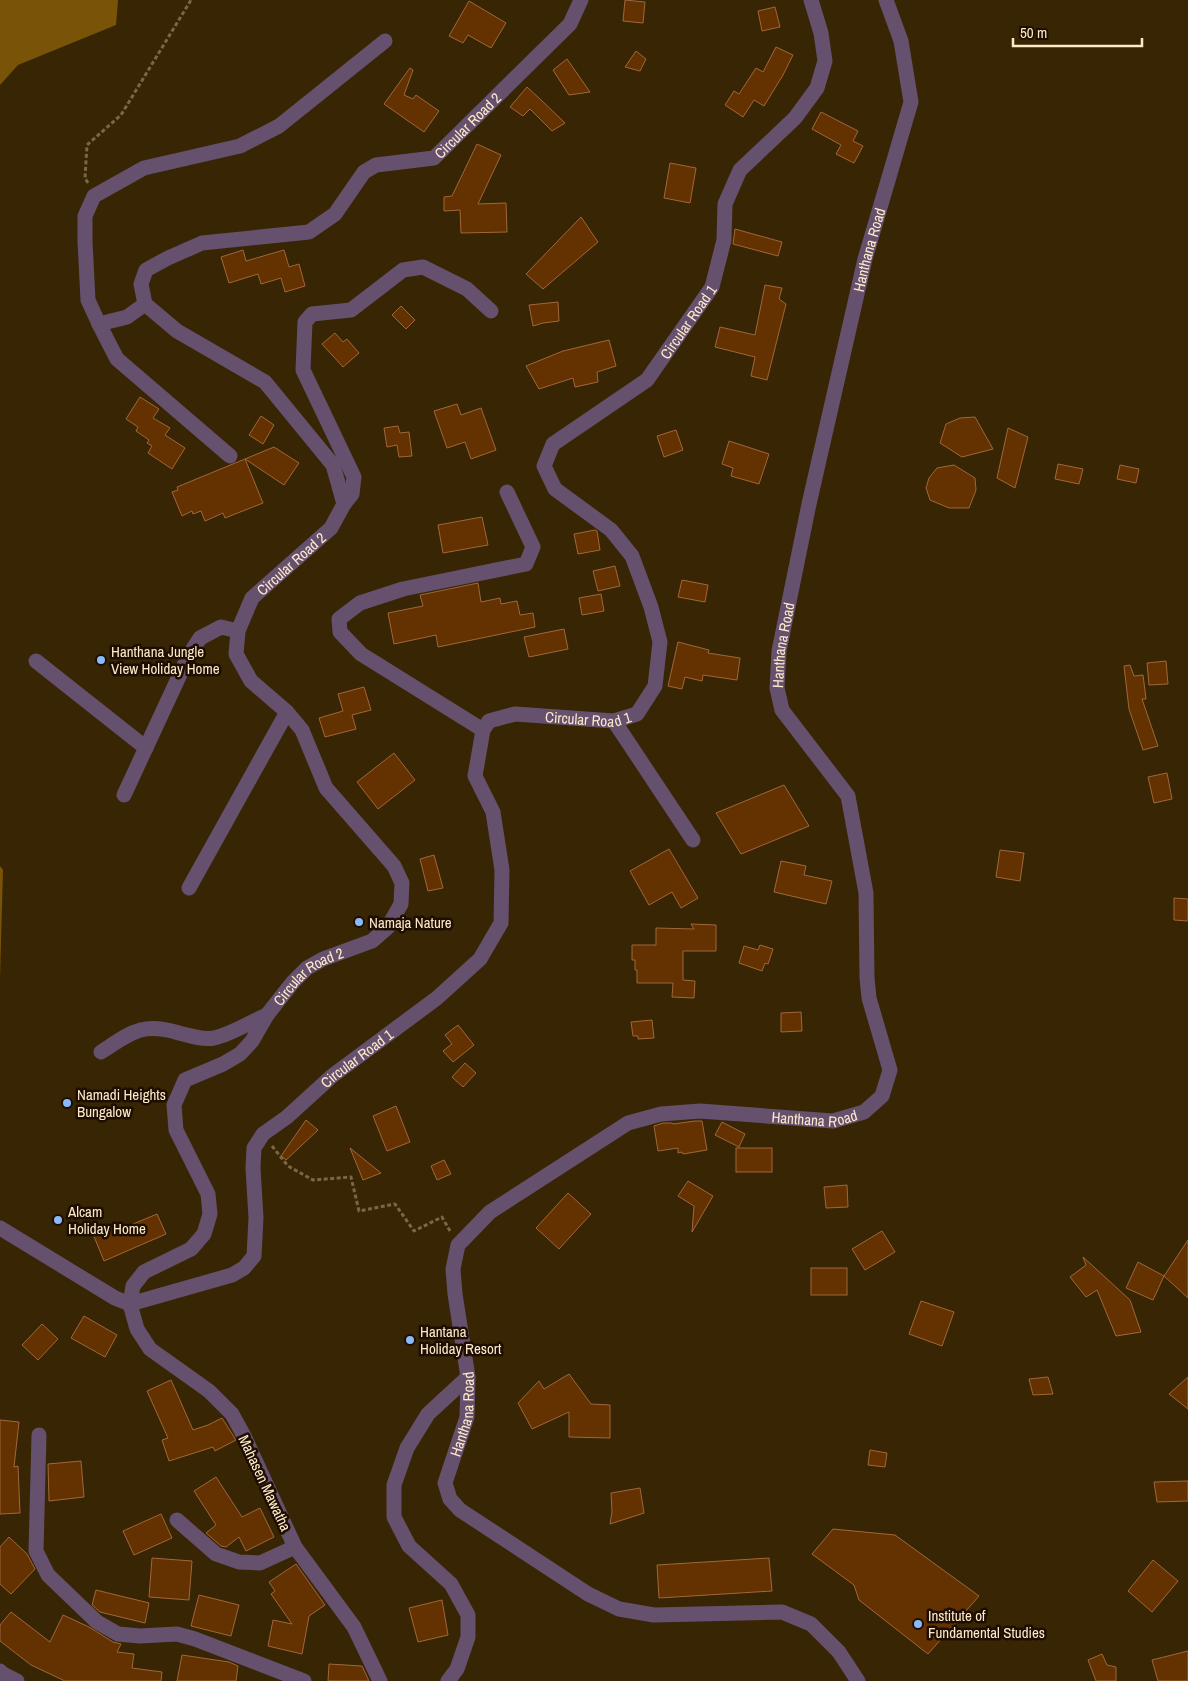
<svg xmlns="http://www.w3.org/2000/svg" width="1188" height="1681" viewBox="0 0 1188 1681" font-family="'Archivo Narrow',sans-serif">
<rect width="100%" height="100%" fill="#382503"/>
<g fill="#795308">
<polygon points="0,0 118,0 116,25 18,65 0,85"/>
<polygon points="0,866 3,870 0,978"/>
</g>
<g fill="#643200" stroke="#9f673d">
<polygon points="625,0 645,2 643,23 623,21"/>
<polygon points="469,1 506,23 491,48 468,35 463,43 449,36"/>
<polygon points="775,7 780,27 762,31 758,11"/>
<polygon points="776,47 793,55 783,75 764,106 754,100 743,117 725,105 734,91 739,94 756,68 763,72"/>
<polygon points="636,51 646,59 640,71 625,67"/>
<polygon points="567,59 590,92 569,95 553,70"/>
<polygon points="410,68 413,70 404,95 413,99 416,95 439,111 424,132 384,104"/>
<polygon points="527,87 540,99 565,123 552,131 530,109 523,116 510,107"/>
<polygon points="821,112 858,131 853,141 863,146 854,163 836,154 841,145 812,129"/>
<polygon points="477,144 501,155 478,204 506,203 507,232 461,233 460,210 444,211 444,197 452,196"/>
<polygon points="670,163 696,168 690,203 664,198"/>
<polygon points="581,217 598,242 543,289 526,274"/>
<polygon points="735,229 782,242 778,256 733,244"/>
<polygon points="243,250 246,261 284,250 289,267 299,264 305,286 285,292 281,278 261,284 258,274 229,283 221,257"/>
<polygon points="765,285 782,288 779,299 786,304 767,380 751,376 755,357 715,347 720,327 755,335"/>
<polygon points="558,302 559,321 543,323 533,326 529,305"/>
<polygon points="401,306 415,320 406,329 392,315"/>
<polygon points="335,333 343,342 347,339 359,353 343,367 322,344"/>
<polygon points="609,340 616,366 597,372 598,382 575,387 573,378 539,389 526,366 563,351"/>
<polygon points="140,397 159,409 153,418 170,428 165,435 185,448 172,469 148,453 152,446 147,443 149,440 136,431 138,427 126,419"/>
<polygon points="457,404 461,415 481,408 496,450 471,459 465,442 447,448 434,411"/>
<polygon points="261,416 274,425 263,444 249,435"/>
<polygon points="975,417 993,449 962,457 940,443 946,424 960,418"/>
<polygon points="398,426 400,433 409,432 412,456 399,457 397,445 387,447 384,428"/>
<polygon points="1008,428 1028,437 1015,488 997,478"/>
<polygon points="676,430 683,450 664,457 657,436"/>
<polygon points="729,441 769,454 759,484 731,476 733,468 722,464"/>
<polygon points="274,447 299,463 284,485 245,459"/>
<polygon points="245,459 263,503 225,518 223,513 205,521 201,511 193,514 192,511 182,516 172,492 178,490 177,487"/>
<polygon points="1058,464 1083,469 1079,484 1055,479"/>
<polygon points="954,465 975,478 976,490 969,508 949,508 930,500 926,488 929,478 937,468"/>
<polygon points="1120,465 1139,469 1136,483 1117,479"/>
<polygon points="482,517 488,545 443,553 438,525"/>
<polygon points="595,530 597,531 600,550 578,554 574,534"/>
<polygon points="615,566 620,586 598,591 593,571"/>
<polygon points="682,580 708,585 705,602 678,597"/>
<polygon points="478,583 481,602 500,598 501,604 517,601 520,615 533,613 535,627 438,647 436,635 394,644 388,613 423,606 420,595"/>
<polygon points="601,594 604,611 582,615 579,598"/>
<polygon points="564,629 568,649 529,657 524,637"/>
<polygon points="678,642 709,650 708,653 740,658 737,680 703,675 702,681 685,677 682,689 668,686"/>
<polygon points="1166,661 1168,684 1149,685 1147,663"/>
<polygon points="1130,665 1134,676 1143,675 1146,699 1142,699 1158,746 1143,750 1129,709 1124,666"/>
<polygon points="364,687 371,710 352,715 356,729 325,737 319,718 343,711 338,694"/>
<polygon points="394,753 415,780 378,809 357,782"/>
<polygon points="1167,773 1172,799 1154,803 1148,777"/>
<polygon points="784,785 809,826 741,854 716,813"/>
<polygon points="669,849 698,898 681,908 672,892 649,905 630,871"/>
<polygon points="1000,850 1024,853 1020,881 996,877"/>
<polygon points="434,855 443,888 428,891 420,859"/>
<polygon points="781,861 806,866 804,875 832,881 826,904 774,892"/>
<polygon points="1174,898 1188,899 1188,921 1174,920"/>
<polygon points="691,924 716,925 716,951 683,951 683,980 695,981 694,998 672,997 673,983 637,983 637,970 635,970 635,960 632,960 632,945 656,945 656,928 694,929"/>
<polygon points="760,945 773,949 768,964 765,963 762,971 739,963 744,946 758,950"/>
<polygon points="801,1012 802,1031 781,1032 781,1013"/>
<polygon points="652,1020 654,1038 638,1039 638,1036 633,1036 631,1022"/>
<polygon points="458,1025 474,1045 453,1062 443,1051 452,1044 445,1035"/>
<polygon points="465,1063 476,1073 463,1087 452,1077"/>
<polygon points="396,1106 410,1142 387,1151 373,1116"/>
<polygon points="306,1120 318,1130 286,1160 281,1156"/>
<polygon points="695,1121 702,1121 707,1150 683,1154 682,1152 678,1153 678,1148 658,1151 654,1126 663,1123 672,1123 673,1124"/>
<polygon points="722,1122 745,1134 739,1147 715,1135"/>
<polygon points="350,1148 381,1173 363,1180"/>
<rect x="736" y="1148" width="36" height="24"/>
<polygon points="444,1160 451,1174 437,1180 431,1166"/>
<polygon points="688,1181 713,1196 692,1232 694,1206 678,1196"/>
<polygon points="847,1185 848,1207 826,1208 824,1187"/>
<polygon points="568,1193 591,1214 559,1249 536,1228"/>
<polygon points="157,1214 166,1234 104,1261 93,1234 111,1227 114,1232"/>
<polygon points="882,1231 895,1252 865,1270 852,1249"/>
<polygon points="1188,1240 1188,1298 1164,1276"/>
<polygon points="1083,1257 1130,1300 1141,1332 1116,1336 1097,1290 1086,1297 1070,1277 1086,1265"/>
<polygon points="1138,1262 1164,1276 1153,1300 1126,1288"/>
<rect x="811" y="1268" width="36" height="27"/>
<polygon points="921,1301 954,1312 942,1346 909,1334"/>
<polygon points="84,1316 117,1335 105,1357 71,1338"/>
<polygon points="42,1324 58,1339 38,1360 22,1345"/>
<polygon points="569,1374 591,1404 610,1405 610,1438 569,1437 569,1412 532,1429 518,1403 539,1381 544,1389"/>
<polygon points="1048,1377 1053,1394 1033,1395 1029,1379"/>
<polygon points="1188,1377 1188,1409 1169,1394"/>
<polygon points="171,1380 193,1430 208,1425 222,1418 236,1440 215,1451 213,1447 169,1461 162,1440 168,1438 147,1391"/>
<polygon points="0,1420 19,1422 14,1467 18,1466 20,1513 0,1514"/>
<polygon points="870,1450 887,1453 885,1467 868,1465"/>
<polygon points="81,1461 84,1497 49,1501 48,1464"/>
<polygon points="216,1477 242,1517 260,1508 274,1537 246,1551 239,1537 226,1547 221,1546 206,1533 216,1525 194,1491"/>
<polygon points="1188,1481 1188,1501 1157,1502 1154,1482"/>
<polygon points="640,1488 644,1513 610,1524 612,1512 611,1493"/>
<polygon points="161,1514 172,1538 134,1555 123,1531"/>
<polygon points="833,1529 895,1535 979,1596 928,1654 859,1600 854,1585 812,1554"/>
<polygon points="9,1537 27,1554 35,1569 11,1594 0,1584 0,1547"/>
<polygon points="152,1558 192,1561 189,1600 149,1597"/>
<polygon points="769,1558 772,1591 659,1598 657,1565"/>
<polygon points="1153,1560 1178,1581 1152,1612 1128,1591"/>
<polygon points="296,1564 325,1605 309,1616 302,1654 268,1646 273,1620 292,1624 271,1594 275,1591 269,1582"/>
<polygon points="96,1590 149,1603 145,1623 100,1612 92,1605"/>
<polygon points="199,1595 239,1605 231,1636 191,1626"/>
<polygon points="442,1600 448,1635 418,1642 409,1608"/>
<polygon points="11,1612 50,1642 63,1615 89,1627 113,1642 121,1644 117,1652 134,1654 132,1668 162,1672 161,1681 65,1681 31,1665 0,1641 0,1625"/>
<polygon points="1188,1651 1188,1681 1158,1681 1152,1660"/>
<polygon points="1102,1654 1107,1665 1116,1667 1116,1681 1096,1681 1088,1660"/>
<polygon points="182,1655 229,1662 238,1666 236,1681 177,1681"/>
<polygon points="329,1664 362,1666 369,1681 328,1681"/>
</g>
<g fill="none" stroke-linecap="round" stroke-linejoin="round">
<g stroke="#7b6746" stroke-width="3" stroke-dasharray="4 2.5" stroke-linecap="butt">
<polyline points="88,183 85,178 87,145 121,115 191,0"/>
<polyline points="272,1146 288,1166 313,1180 351,1177 359,1211 395,1204 414,1231 442,1217 450,1231"/>
</g>
<g stroke="#65506d" stroke-width="15">
<polyline points="145,304 127,317 99,324 88,300 85,242 85,216 94,196 144,168 240,146 279,126 385,41"/>
<polyline points="99,324 117,359 230,456"/>
<polyline points="344,504 352,494 354,477 303,370 305,322 312,314 351,310 403,270 423,267 467,289 491,311"/>
<polyline points="36,661 146,748"/>
<polyline points="614,721 693,840"/>
<polyline points="483,730 361,654 340,632 339,619 360,603 403,589 526,564 533,547 507,492"/>
<polyline points="124,795 189,655 200,638 221,627 238,631"/>
<polyline points="189,888 287,712"/>
<path d="M101,1052C132,1032 142,1022 179,1033C191,1036 202,1040 214,1038C232,1034 250,1022 267,1015"/>
<polyline points="0,1228 115,1298 130,1304"/>
<path id="s1" d="M130,1304L232,1275L244,1268L254,1256L256,1218L253,1168L254,1148L263,1134L287,1117L332,1076L437,998L480,959L501,923L502,870L493,812L475,776L483,730L489,721L515,714L614,721L637,714L655,686L660,642L651,607L632,556L611,530L555,489L544,466L553,444L647,380L712,287L724,240L725,204L740,170L795,118L817,88L825,61L821,33L811,0"/>
<polyline points="39,1435 36,1551 48,1575 97,1622 118,1634 140,1636 177,1634 195,1639 304,1681"/>
<polyline points="177,1520 216,1554 239,1562 260,1563 295,1547"/>
<polyline points="0,1671 3,1674 17,1681"/>
<path id="s2" d="M380,1681L354,1627L295,1547L244,1436L232,1414L209,1391L150,1349L137,1329L130,1304L133,1286L144,1272L191,1249L204,1234L210,1214L208,1194L176,1130L174,1105L185,1080L223,1064L240,1054L252,1041L267,1015L293,982L307,968L323,959L372,941L388,927L401,904L402,883L394,866L326,788L302,730L287,712L251,681L236,654L238,631L252,598L331,528L344,504L333,465L265,382L177,331L145,304L141,284L146,270L168,258L202,243L309,232L335,214L364,172L376,165L434,158L570,24L581,0"/>
<polyline points="448,1681 457,1669 468,1637 468,1615 451,1584 409,1546 394,1517 394,1485 407,1448 428,1414 468,1377"/>
<path id="s3" d="M858,1681L839,1652L811,1624L782,1612L654,1615L619,1609L588,1594L460,1510L450,1499L445,1483L467,1417L468,1377L455,1294L453,1269L458,1245L490,1212L628,1123L661,1114L700,1111L833,1121L864,1112L882,1096L890,1070L869,998L867,978L866,893L848,796L782,710L777,688L779,651L809,504L865,259L911,102L901,41L886,0"/>
</g>
</g>
<g fill="#8abafc" stroke="#1d0e00" stroke-width="2">
<circle cx="101" cy="660" r="5"/>
<circle cx="359" cy="922" r="5"/>
<circle cx="67" cy="1103" r="5"/>
<circle cx="58" cy="1220" r="5"/>
<circle cx="410" cy="1340" r="5"/>
<circle cx="918" cy="1624" r="5"/>
</g>
<g text-anchor="middle" dominant-baseline="central" stroke-width="5" stroke-linejoin="round" paint-order="stroke">
<g font-size="15" fill="#fee9ca" stroke="#1d0e00">
<text stroke="none"><textPath href="#s2" startOffset="2221">Circular Road 2</textPath></text>
<text stroke="none"><textPath href="#s3" startOffset="2090">Hanthana Road</textPath></text>
<text stroke="none"><textPath href="#s1" startOffset="1446">Circular Road 1</textPath></text>
<text stroke="none"><textPath href="#s2" startOffset="1442">Circular Road 2</textPath></text>
<text stroke="none"><textPath href="#s3" startOffset="1685">Hanthana Road</textPath></text>
<text stroke="none"><textPath href="#s1" startOffset="891">Circular Road 1</textPath></text>
<text stroke="none"><textPath href="#s2" startOffset="901">Circular Road 2</textPath></text>
<text stroke="none"><textPath href="#s1" startOffset="381">Circular Road 1</textPath></text>
<text stroke="none"><textPath href="#s3" startOffset="1130">Hanthana Road</textPath></text>
<text stroke="none"><textPath href="#s3" startOffset="560">Hanthana Road</textPath></text>
<text transform="translate(265 1483) rotate(65)">Mahasen Mawatha</text>
</g>
<g font-size="15" fill="#fee9ca" stroke="#1d0e00" text-anchor="start">
<text x="111" y="651">Hanthana Jungle<tspan x="111" dy="17">View Holiday Home</tspan></text>
<text x="369" y="922">Namaja Nature</text>
<text x="77" y="1094">Namadi Heights<tspan x="77" dy="17">Bungalow</tspan></text>
<text x="68" y="1211">Alcam<tspan x="68" dy="17">Holiday Home</tspan></text>
<text x="420" y="1331">Hantana<tspan x="420" dy="17">Holiday Resort</tspan></text>
<text x="928" y="1615">Institute of<tspan x="928" dy="17">Fundamental Studies</tspan></text>
</g>
</g>
<path d="M1013 38v8h129v-8" fill="none" stroke="#fee9ca" stroke-width="2.5"/>
<text x="1020" y="38" font-size="15" fill="#fee9ca" stroke="#1d0e00" stroke-width="4" paint-order="stroke">50 m</text>
</svg>
